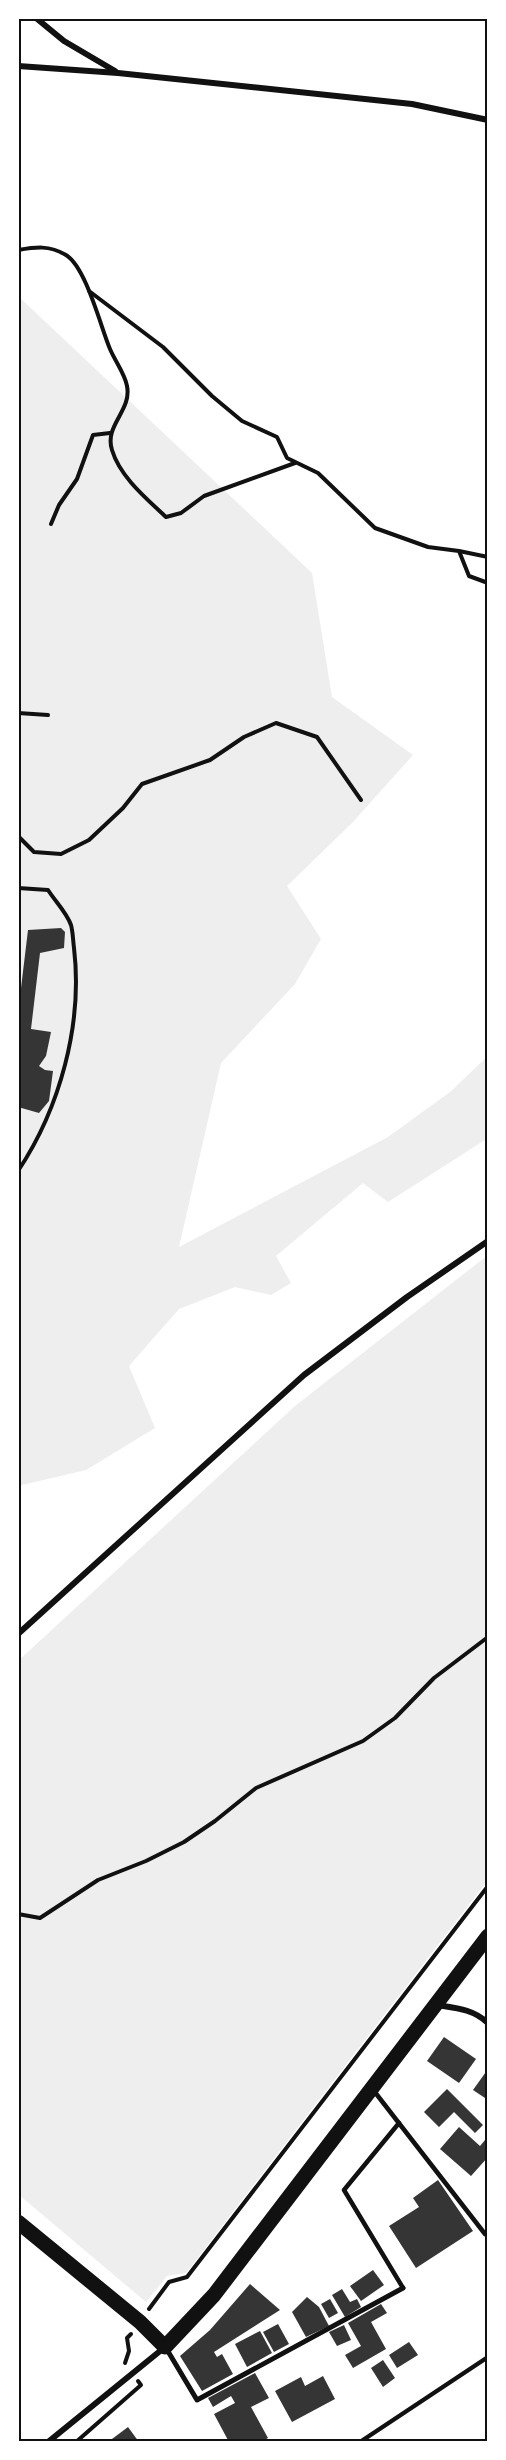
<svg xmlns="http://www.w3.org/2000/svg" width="506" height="2460" viewBox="0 0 506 2460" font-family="'Asap Condensed',sans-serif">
<rect width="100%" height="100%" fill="#fff"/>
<g fill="#eee">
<polygon points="18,296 312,573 332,697 413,755 352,823 287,886 321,939 295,984 221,1063 179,1247 388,1137 450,1092 488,1056 488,1138 388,1202 363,1183 276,1256 291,1283 271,1295 235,1287 179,1309 129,1366 155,1428 86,1470 18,1486"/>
<polygon points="488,1255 488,1880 186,2273 167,2276 146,2302 18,2194 18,1661 295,1406"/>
</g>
<g fill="#353535">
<polygon points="61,928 65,932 64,948 40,953 31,1029 51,1032 46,1056 39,1066 45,1070 53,1071 49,1101 39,1113 18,1107 18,1013 28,930"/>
<polygon points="444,2037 476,2059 459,2083 427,2061"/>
<polygon points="488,2069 488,2100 473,2090"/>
<polygon points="447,2089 483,2125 475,2133 454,2112 439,2127 424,2112"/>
<polygon points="459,2127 480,2146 485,2140 488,2142 488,2157 471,2176 440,2149"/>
<polygon points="438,2180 473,2231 416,2268 389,2226 419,2207 413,2198"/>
<polygon points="373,2270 384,2285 361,2301 350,2286"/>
<polygon points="250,2284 280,2310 214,2352 217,2357 222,2354 233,2374 202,2391 180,2356 210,2330"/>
<polygon points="342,2289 350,2302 357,2299 361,2307 345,2317 332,2295"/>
<polygon points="307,2297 319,2307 329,2326 306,2337 292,2312"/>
<polygon points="330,2299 338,2313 329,2318 321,2304"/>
<polygon points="381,2304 387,2313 371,2322 386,2349 353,2368 345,2355 361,2346 348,2323"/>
<polygon points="278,2324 289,2344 274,2352 263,2332"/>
<polygon points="344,2325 351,2340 337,2346 329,2332"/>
<polygon points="260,2331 272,2353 247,2367 235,2344"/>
<polygon points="409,2342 418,2355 397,2368 389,2355"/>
<polygon points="383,2360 395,2378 383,2387 371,2368"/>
<polygon points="255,2373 269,2398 251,2407 268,2438 261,2442 229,2442 214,2414 235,2403 231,2396 213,2407 208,2398"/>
<polygon points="323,2376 335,2399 292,2422 275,2391 301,2377 305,2386"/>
<polygon points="128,2427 139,2442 108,2442"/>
</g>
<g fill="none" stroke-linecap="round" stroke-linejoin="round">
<g stroke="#111" stroke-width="4">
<path d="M18,250C36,247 49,245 66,255C86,267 101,328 110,349C115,361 125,374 127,386C132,411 104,425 112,450C120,477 147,499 166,517L181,513L204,496L295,463"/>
<polyline points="89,291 163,347 212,396 242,421 277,437 287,458 318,473 375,528 428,547 459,551 469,576 488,583"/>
<polyline points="51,524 59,505 77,479 93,435 110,433"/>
<polyline points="459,551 488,557"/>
<polyline points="18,713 48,715"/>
<polyline points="18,836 34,852 61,854 89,840 123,808 142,784 210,760 244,737 276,723 317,737 361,800"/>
<path d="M18,888L48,890C55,901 67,913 71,925C73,932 73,941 74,948C83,1024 60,1108 18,1171"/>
<polyline points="18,1914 40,1918 98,1880 146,1861 184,1842 215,1821 256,1788 363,1741 395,1718 434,1678 488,1637"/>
<polyline points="149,2309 169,2282 187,2277 488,1886"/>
<polyline points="125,2363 129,2351 127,2338 131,2334"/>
<polyline points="76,2442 141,2385 138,2381"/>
</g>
<g stroke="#111" stroke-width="4.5">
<polyline points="374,2091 485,2234"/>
<polyline points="399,2123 344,2190 403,2288"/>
<polyline points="360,2442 488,2357"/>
</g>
<g stroke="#111" stroke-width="5">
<polyline points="488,2130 488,2133"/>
<polyline points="166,2348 197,2400 403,2288"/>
</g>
<g stroke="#111" stroke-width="6">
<polyline points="36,18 64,41 115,71"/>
<polyline points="18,66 118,73 412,104 488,120"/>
<polyline points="18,1634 304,1375 407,1297 488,1241"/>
<path d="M437,2005C456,2008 473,2009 488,2023"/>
<polyline points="48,2442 165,2347"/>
</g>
<polyline stroke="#111" stroke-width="15" points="18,2222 140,2322 165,2347 214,2295 488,1936"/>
</g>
<rect width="506" height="2460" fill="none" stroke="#ffffff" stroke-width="39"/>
<rect x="20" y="20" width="466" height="2420" fill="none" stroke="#111" stroke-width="2"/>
</svg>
